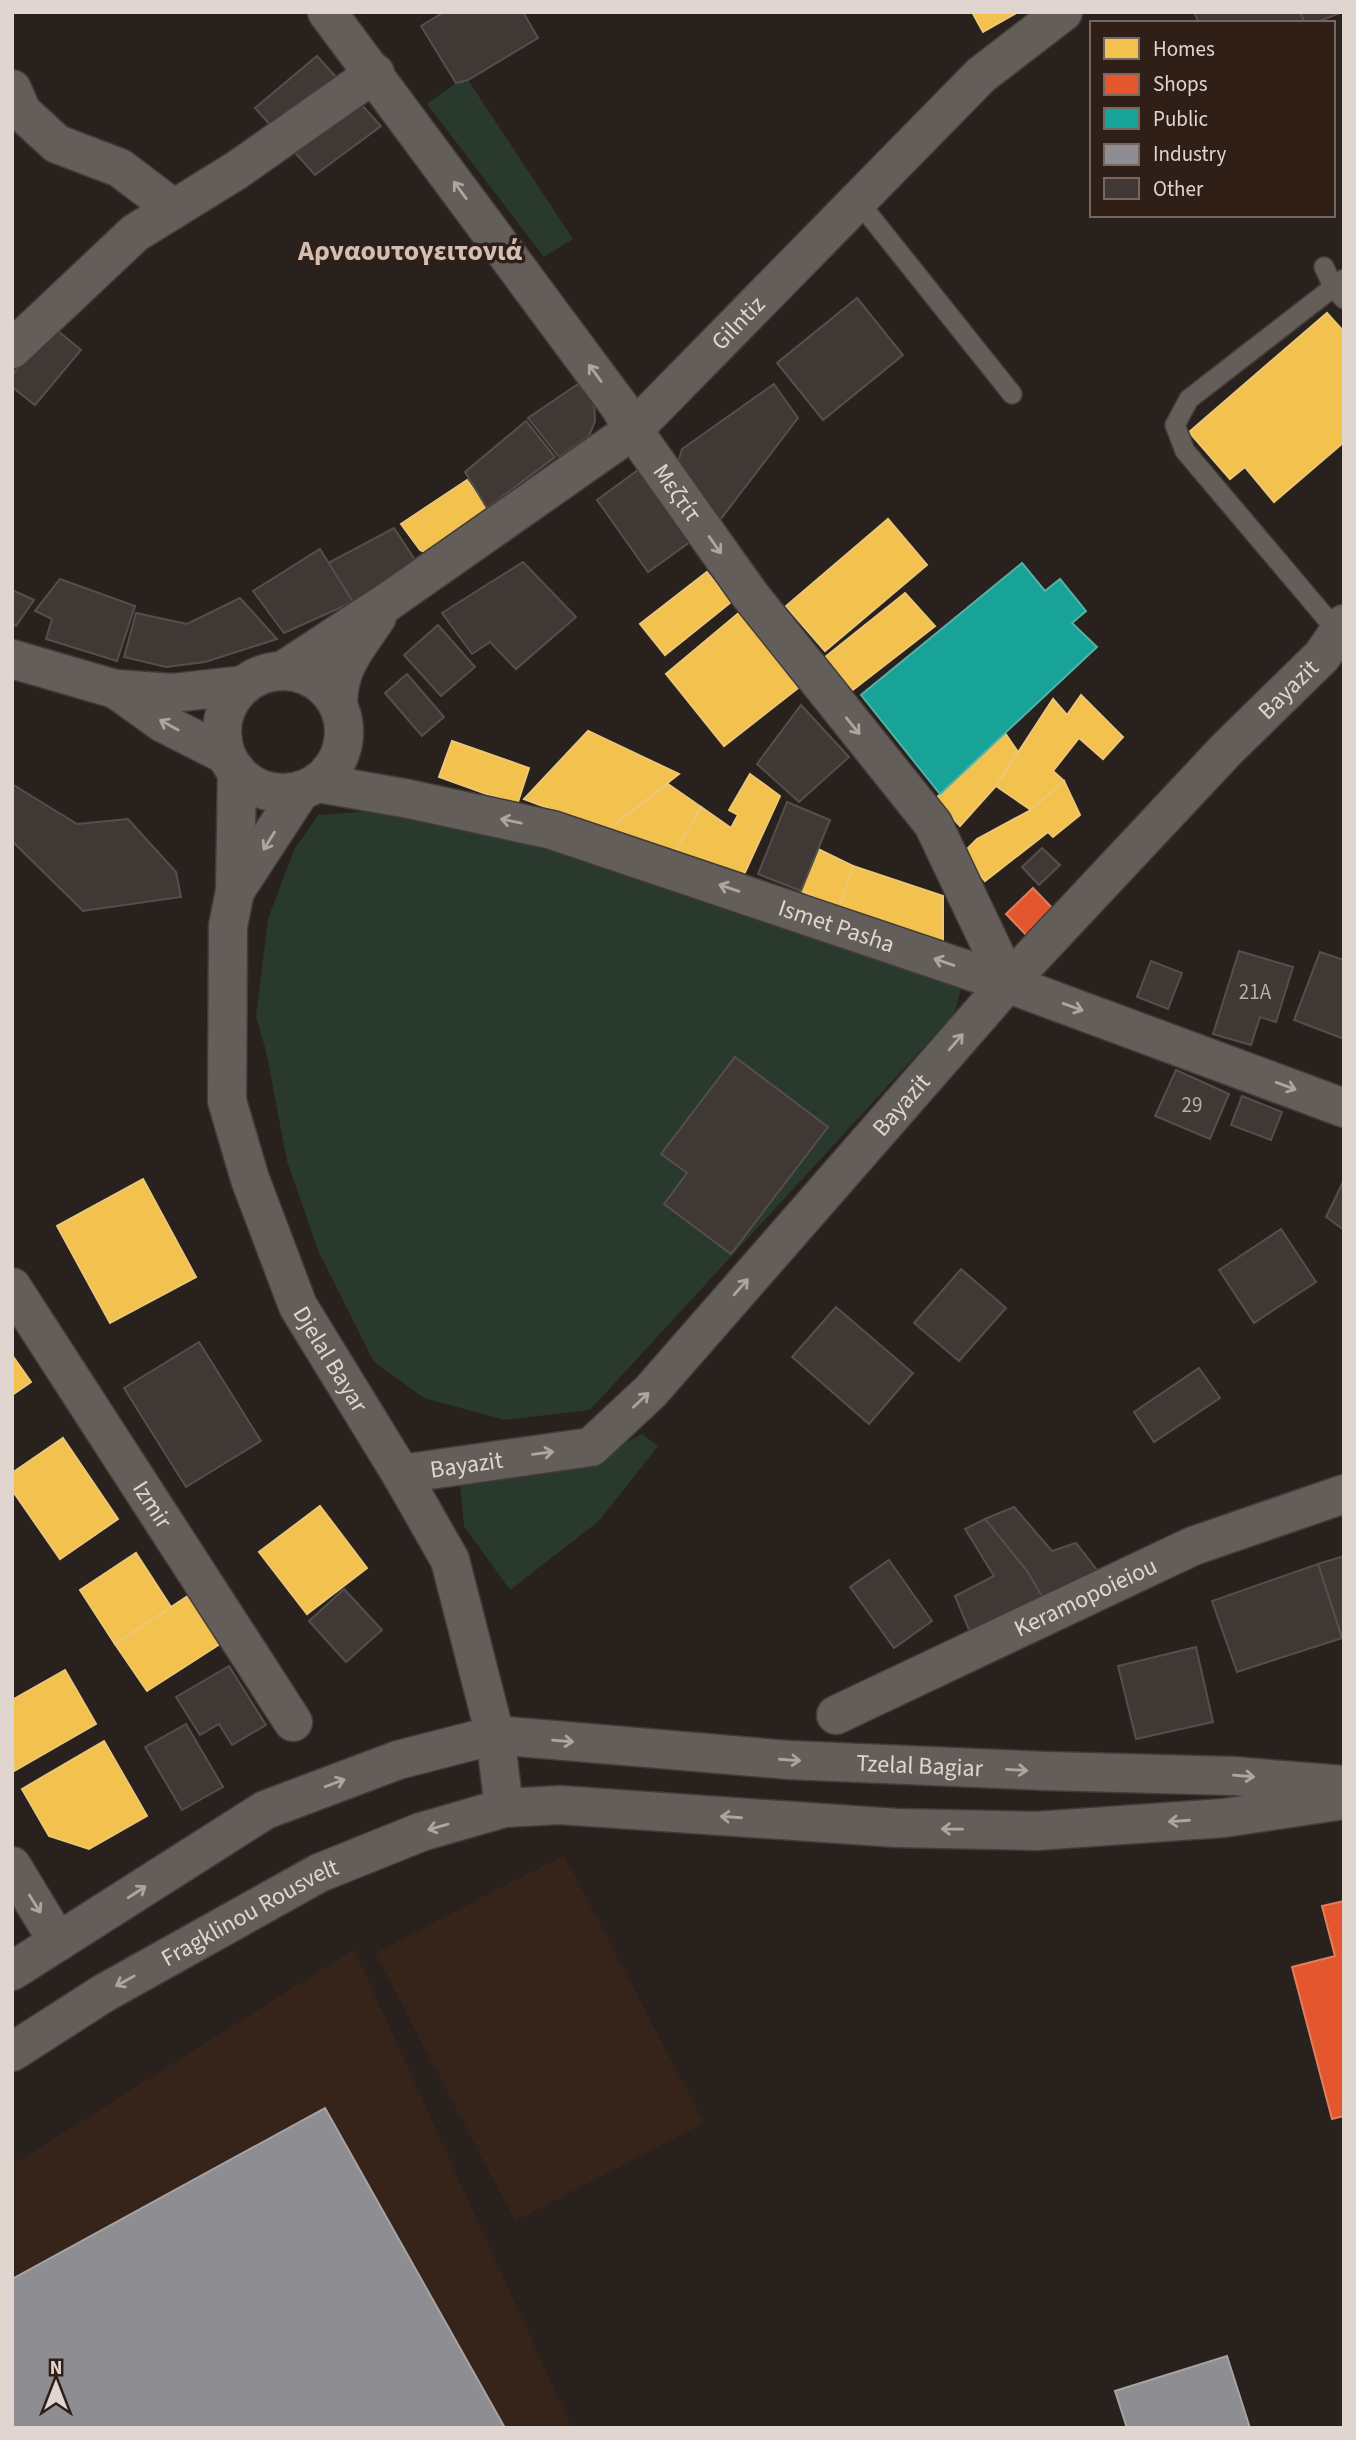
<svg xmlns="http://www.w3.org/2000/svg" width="1356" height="2440" viewBox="0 0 1356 2440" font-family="'Source Sans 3',sans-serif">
<rect width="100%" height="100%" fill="#29211d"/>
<g fill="#362319">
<polygon points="564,1855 704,2123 515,2221 375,1953"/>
<polygon points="354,1949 572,2428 12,2428 12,2165"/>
</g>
<g fill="#29392d">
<polygon points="468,80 573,239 544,257 427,104 456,83"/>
<polygon points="371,811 556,839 963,982 954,1014 590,1410 504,1420 424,1398 374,1362 318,1250 287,1161 266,1051 256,1016 268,919 294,850 318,815"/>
<polygon points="642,1434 658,1446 599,1521 510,1590 464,1526 460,1485 596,1458"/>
</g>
<g fill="#f2c14e" stroke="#edc775" stroke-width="2">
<polygon points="972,12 1018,12 983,32"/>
<polygon points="1327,313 1344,332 1344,442 1274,502 1245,467 1230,479 1189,432"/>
<polygon points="467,480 490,512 427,553 420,550 401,524"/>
<polygon points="888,519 927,565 825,651 786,606"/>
<polygon points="707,572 731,602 665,655 640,624"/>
<polygon points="905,593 935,626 850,692 824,658"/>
<polygon points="740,612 798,688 724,746 666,674"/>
<polygon points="1081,695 1123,737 1103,759 1079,738 1053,771 1064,781 1031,810 996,786 1053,699 1067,715"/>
<polygon points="588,731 679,774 607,830 524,799"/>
<polygon points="1005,733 1018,752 996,786 960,826 935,799"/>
<polygon points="452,741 529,768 517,805 439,777"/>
<polygon points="750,774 780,796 742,879 674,854 701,807 731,828 738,815 729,810"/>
<polygon points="1064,781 1080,815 1053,837 1048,832 985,881 962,854 977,839 1031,810"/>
<polygon points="668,784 701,807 674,854 607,830"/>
<polygon points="818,849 853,866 839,908 801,891"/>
<polygon points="853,866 943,896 943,943 839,908"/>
<polygon points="143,1179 196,1277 110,1323 57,1226"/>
<polygon points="12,1355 31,1382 12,1395"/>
<polygon points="63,1438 118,1519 60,1559 12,1490 12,1473"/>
<polygon points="320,1506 367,1568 307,1614 259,1552"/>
<polygon points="136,1553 171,1607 115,1644 80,1590"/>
<polygon points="188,1596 220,1644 147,1691 115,1644"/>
<polygon points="65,1670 96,1724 14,1771 12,1700"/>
<polygon points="104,1741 147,1816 89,1849 49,1836 22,1789"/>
</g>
<g fill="#e4572e" stroke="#e37d5e" stroke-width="2">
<polygon points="1033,888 1058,914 1031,940 1006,914"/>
<polygon points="1344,1901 1344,2116 1332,2119 1292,1967 1335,1956 1322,1906"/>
</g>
<polygon fill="#17a398" stroke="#53b2a8" stroke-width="2" points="1022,563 1045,591 1060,579 1086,611 1072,623 1097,647 940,794 861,695"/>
<g fill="#8d8d92" stroke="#a6a3a4" stroke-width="2">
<polygon points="325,2108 505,2428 12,2428 12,2279"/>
<polygon points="1227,2356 1250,2428 1127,2428 1115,2391"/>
</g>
<g fill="#3f3835" stroke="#564e4b" stroke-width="2">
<polygon points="444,12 523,12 538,38 468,80 456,83 421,26"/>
<polygon points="1194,12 1300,12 1305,23 1199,23"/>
<polygon points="1300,12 1342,12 1315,23 1305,23"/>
<polygon points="317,56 381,126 315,175 255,108"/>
<polygon points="857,298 903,355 823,420 777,363"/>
<polygon points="53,327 81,350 35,405 12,387 12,375"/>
<polygon points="578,384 594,403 595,421 589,436 559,457 528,418"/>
<polygon points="774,384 798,418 720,520 679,467 679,459 682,449"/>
<polygon points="526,421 555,457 487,508 465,472"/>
<polygon points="638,470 690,542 648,572 597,500"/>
<polygon points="394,528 417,563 353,602 328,563"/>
<polygon points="320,549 353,602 284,633 253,591"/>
<polygon points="523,562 576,617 516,669 490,642 472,654 442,613"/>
<polygon points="60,579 135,606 117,661 46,639 52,619 35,611"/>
<polygon points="12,590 34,600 16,626 12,624"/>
<polygon points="240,598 277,639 205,662 166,667 124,657 136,613 187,624"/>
<polygon points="438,625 475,667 441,696 404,655"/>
<polygon points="407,674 444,717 422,736 385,693"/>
<polygon points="801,705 849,757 799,802 757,764"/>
<polygon points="12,784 77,824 128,819 176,872 181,897 83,911 12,841"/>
<polygon points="787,802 830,820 801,891 758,874"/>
<polygon points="1042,848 1060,865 1039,885 1022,867"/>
<polygon points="1239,951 1293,967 1276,1022 1260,1017 1251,1045 1213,1034"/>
<polygon points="1320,952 1344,960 1344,1039 1294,1020"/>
<polygon points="1151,961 1182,973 1168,1009 1137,997"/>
<polygon points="735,1057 828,1127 731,1254 664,1204 687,1173 661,1154"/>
<polygon points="1176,1070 1229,1094 1210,1139 1155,1116"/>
<polygon points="1242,1096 1282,1112 1271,1140 1231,1125"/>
<polygon points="1344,1180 1344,1230 1326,1217"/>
<polygon points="1281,1229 1316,1282 1254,1323 1219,1270"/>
<polygon points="961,1269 1006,1308 959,1361 914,1323"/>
<polygon points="836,1307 913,1373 869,1424 792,1357"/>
<polygon points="199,1342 261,1441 186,1487 124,1388"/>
<polygon points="1199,1368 1220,1398 1154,1442 1134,1412"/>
<polygon points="1014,1507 1052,1551 1076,1543 1097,1570 1046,1603 1027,1571 985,1519"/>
<polygon points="985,1519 1027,1571 1046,1603 971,1635 955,1596 994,1576 965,1529"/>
<polygon points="1344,1556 1344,1637 1342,1638 1318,1564"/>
<polygon points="889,1560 932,1621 894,1648 850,1587"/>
<polygon points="1318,1564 1342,1638 1237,1672 1212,1601"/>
<polygon points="344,1589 382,1630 346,1662 309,1621"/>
<polygon points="1196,1647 1213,1722 1136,1739 1118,1666"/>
<polygon points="229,1666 266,1725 232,1745 219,1724 200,1735 176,1697"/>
<polygon points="186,1724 223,1787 182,1810 145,1747"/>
</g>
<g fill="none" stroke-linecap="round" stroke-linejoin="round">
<g stroke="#423b38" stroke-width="22">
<g id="service">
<polyline points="858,201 1012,394"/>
<polyline points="1324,267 1334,288 1344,299"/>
<polyline points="1338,632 1185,451 1175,425 1189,399 1344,279"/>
</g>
</g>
<g stroke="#423b38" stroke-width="41">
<g id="minor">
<path id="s1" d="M327,12L620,407L633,430L750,595L933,824L1009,984"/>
<polyline points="12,89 22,112 57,144 120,168 174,209"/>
<polyline points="12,349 135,233 237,170 375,73"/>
<polyline points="284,670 389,601 633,430"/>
<path d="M338,704C338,666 357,647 377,617"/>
<path id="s2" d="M318,783L409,799L552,830L1009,984L1344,1108"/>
<path id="s3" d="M12,1287L293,1722"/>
<path id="s4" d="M401,1474L591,1447L651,1391L1003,988L1226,750L1322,656L1344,624"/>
<path id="s5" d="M836,1715L1193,1546L1344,1494"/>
<polyline points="12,1866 58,1942"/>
</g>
</g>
<g stroke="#423b38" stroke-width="41">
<g id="tertiary">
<path id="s6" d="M633,430L981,75L1063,12"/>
<polyline points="12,659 115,689 173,693 244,685"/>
<polyline points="117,690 163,723 226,755"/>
</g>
</g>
<g stroke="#423b38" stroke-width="41">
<g id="secondary">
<circle cx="283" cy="732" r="61"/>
<path id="s7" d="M237,772L235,891L228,926L227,1101L250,1179L298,1306L401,1474L450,1560L495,1735L504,1808"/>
<polyline points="235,891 301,790"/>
<path id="s8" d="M12,1971L265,1810L398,1760L495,1735L789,1760L1046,1771L1234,1776L1344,1785"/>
<path id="s9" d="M12,2052L104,1993L319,1873L421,1832L504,1808L560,1805L897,1828L1036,1831L1224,1818L1344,1800"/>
</g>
</g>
<use href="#service" stroke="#645e5a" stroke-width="19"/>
<use href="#minor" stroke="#645e5a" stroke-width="38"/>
<use href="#tertiary" stroke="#645e5a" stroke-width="38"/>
<use href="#secondary" stroke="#645e5a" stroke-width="38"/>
</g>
<defs><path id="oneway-shaft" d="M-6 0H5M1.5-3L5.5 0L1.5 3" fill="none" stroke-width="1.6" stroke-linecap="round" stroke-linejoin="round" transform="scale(1.75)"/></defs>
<g stroke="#aea5a0">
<use href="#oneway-shaft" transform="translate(460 190) rotate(-126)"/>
<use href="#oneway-shaft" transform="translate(595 373) rotate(-126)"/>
<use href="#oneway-shaft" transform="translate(715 545) rotate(55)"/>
<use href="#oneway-shaft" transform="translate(169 725) rotate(-151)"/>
<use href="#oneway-shaft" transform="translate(853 726) rotate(51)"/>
<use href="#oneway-shaft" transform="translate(511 821) rotate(-168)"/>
<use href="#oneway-shaft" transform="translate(269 841) rotate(122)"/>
<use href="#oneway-shaft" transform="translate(729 888) rotate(-161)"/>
<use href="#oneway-shaft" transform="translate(944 962) rotate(-161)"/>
<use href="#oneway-shaft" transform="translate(1073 1007) rotate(20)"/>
<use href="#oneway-shaft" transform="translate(956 1042) rotate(-49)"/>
<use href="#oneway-shaft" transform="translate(1286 1086) rotate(20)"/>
<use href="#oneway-shaft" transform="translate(741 1287) rotate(-49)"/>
<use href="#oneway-shaft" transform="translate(641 1400) rotate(-43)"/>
<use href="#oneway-shaft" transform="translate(543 1453) rotate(-7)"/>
<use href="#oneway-shaft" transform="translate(563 1741) rotate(5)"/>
<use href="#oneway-shaft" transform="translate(790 1760) rotate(4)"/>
<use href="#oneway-shaft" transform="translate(1017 1770) rotate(3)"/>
<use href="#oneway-shaft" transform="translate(1244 1776) rotate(5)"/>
<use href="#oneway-shaft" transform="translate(335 1783) rotate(-21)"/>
<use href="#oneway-shaft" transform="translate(731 1817) rotate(-176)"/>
<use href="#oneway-shaft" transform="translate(1179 1821) rotate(176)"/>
<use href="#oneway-shaft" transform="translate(438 1827) rotate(164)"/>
<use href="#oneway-shaft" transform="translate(952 1829) rotate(-179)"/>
<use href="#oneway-shaft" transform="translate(137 1892) rotate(-33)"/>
<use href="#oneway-shaft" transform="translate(35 1904) rotate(58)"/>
<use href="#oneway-shaft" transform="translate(125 1981) rotate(151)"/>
</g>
<g text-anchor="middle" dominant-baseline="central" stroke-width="7" stroke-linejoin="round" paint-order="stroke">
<g font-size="21" fill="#b8aea8">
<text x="1255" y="992">21A</text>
<text x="1192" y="1105">29</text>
</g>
<g font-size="24" fill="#e0d5cf" stroke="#2f1f17">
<text stroke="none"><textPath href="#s6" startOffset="150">Gilntiz</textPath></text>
<text stroke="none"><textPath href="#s1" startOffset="595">Μεζτίτ</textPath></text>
<text stroke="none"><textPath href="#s4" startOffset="1222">Bayazit</textPath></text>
<text stroke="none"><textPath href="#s2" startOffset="539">Ismet Pasha</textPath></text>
<text stroke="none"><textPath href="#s4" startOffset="654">Bayazit</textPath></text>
<text stroke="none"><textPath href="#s7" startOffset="609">Djelal Bayar</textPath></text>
<text stroke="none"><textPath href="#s4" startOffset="66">Bayazit</textPath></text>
<text stroke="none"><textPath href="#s3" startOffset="259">Izmir</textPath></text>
<text stroke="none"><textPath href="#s5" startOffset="276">Keramopoieiou</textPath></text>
<text stroke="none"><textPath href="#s8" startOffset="968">Tzelal Bagiar</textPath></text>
<text stroke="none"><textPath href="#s9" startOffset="276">Fragklinou Rousvelt</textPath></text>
</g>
<g font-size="28" font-weight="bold" fill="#d2beb3" stroke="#2f1f17">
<text x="410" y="251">Αρναουτογειτονιά</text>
</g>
</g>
<rect width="1356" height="2440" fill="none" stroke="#e0d5cf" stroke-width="28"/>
<rect x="1090" y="21" width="245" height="196" fill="#2f1f17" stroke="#766861" stroke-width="2"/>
<rect x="1104" y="38" width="35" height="21" fill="#f2c14e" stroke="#766861" stroke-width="2"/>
<text x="1153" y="56" font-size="21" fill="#e0d5cf">Homes</text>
<rect x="1104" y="74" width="35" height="21" fill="#e4572e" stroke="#766861" stroke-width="2"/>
<text x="1153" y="91" font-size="21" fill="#e0d5cf">Shops</text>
<rect x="1104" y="108" width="35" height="21" fill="#17a398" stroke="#766861" stroke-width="2"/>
<text x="1153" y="126" font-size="21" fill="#e0d5cf">Public</text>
<rect x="1104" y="144" width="35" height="21" fill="#8d8d92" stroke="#766861" stroke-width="2"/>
<text x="1153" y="161" font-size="21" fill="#e0d5cf">Industry</text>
<rect x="1104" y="178" width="35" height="21" fill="#3f3835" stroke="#766861" stroke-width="2"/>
<text x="1153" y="196" font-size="21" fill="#e0d5cf">Other</text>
<g transform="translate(56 2384)" stroke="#2f1f17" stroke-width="5" paint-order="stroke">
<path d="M0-5L12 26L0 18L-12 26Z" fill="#e0d5cf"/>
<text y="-10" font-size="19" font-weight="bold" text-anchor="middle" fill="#e0d5cf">N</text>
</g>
</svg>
